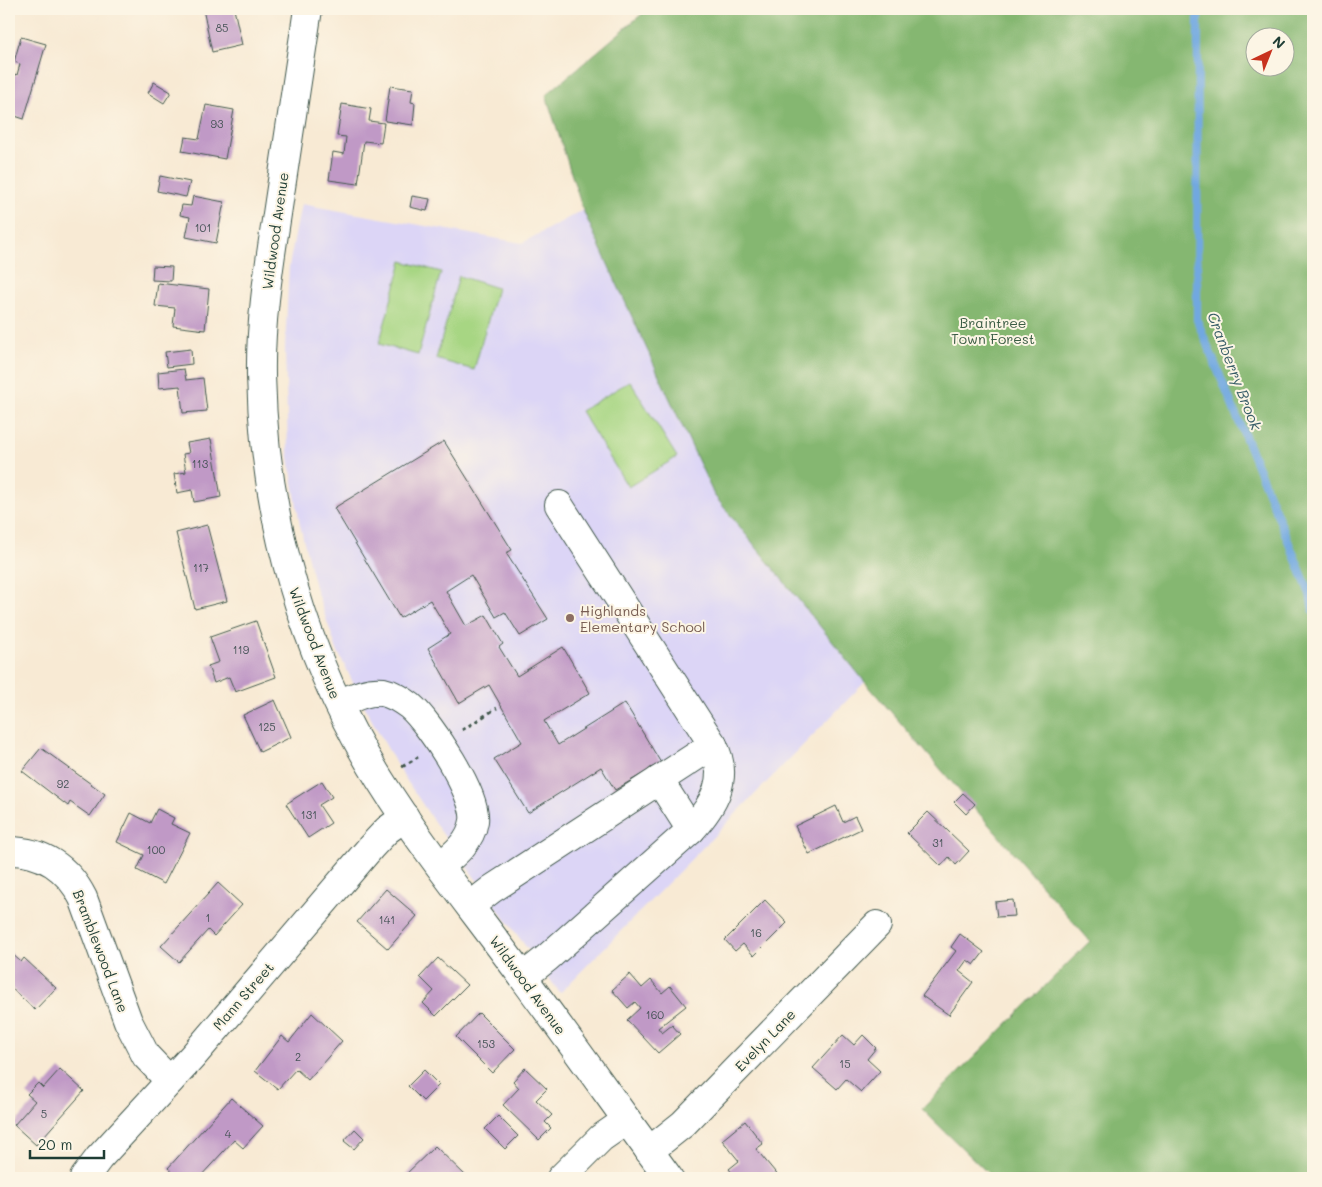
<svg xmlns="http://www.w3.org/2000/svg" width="1322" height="1187" viewBox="0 0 1322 1187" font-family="Mali,sans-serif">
<rect width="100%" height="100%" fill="#fcf5e5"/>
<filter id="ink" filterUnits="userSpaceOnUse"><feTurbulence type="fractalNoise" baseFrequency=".02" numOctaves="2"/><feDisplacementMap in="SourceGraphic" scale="10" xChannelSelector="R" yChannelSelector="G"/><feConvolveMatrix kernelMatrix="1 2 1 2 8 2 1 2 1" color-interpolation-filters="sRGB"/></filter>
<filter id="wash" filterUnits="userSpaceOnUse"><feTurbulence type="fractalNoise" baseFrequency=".0096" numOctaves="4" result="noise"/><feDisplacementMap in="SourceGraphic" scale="20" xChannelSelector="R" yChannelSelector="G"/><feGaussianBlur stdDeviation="1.12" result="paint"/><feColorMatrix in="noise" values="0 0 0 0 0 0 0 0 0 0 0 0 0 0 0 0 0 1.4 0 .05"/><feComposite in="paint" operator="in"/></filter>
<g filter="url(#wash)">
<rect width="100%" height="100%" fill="#f8ead4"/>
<polygon fill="#dcd5f6" points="301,204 522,243 583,210 714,495 865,682 560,993 439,829 399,769 369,715 337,650 315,587 300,525 288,451 285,348 289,266"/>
<g fill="#a7d683" stroke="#638a5c">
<polygon points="402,261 441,272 418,355 379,344"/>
<polygon points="459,276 497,288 474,370 436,359"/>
<polygon points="630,381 677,457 628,487 581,411"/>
</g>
<path fill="#85b771" stroke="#527a52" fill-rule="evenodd" d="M648,9H1313V1178H993L922,1109L1090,941L865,682L714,495L583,210L546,95ZM1254,38H1284V68H1254Z"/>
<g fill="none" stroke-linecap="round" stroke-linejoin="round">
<polyline stroke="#71a8e0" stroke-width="8" points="1198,9 1197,320 1310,594 1313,610"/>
</g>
<g id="blocks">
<g fill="#c099c6">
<polygon points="203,9 234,9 242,45 212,52"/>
<polygon points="21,37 46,44 24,119 9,114 9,72 17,75 20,64 14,62"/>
<polygon points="154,82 171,92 164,103 148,93"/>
<polygon points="390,86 413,89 411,102 415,103 413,125 385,121"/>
<polygon points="342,104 371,109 369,121 384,123 381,143 364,141 358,184 329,180 333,152 344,154 346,137 337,136"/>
<polygon points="206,105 234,110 225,159 182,151 185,137 199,139"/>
<polygon points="160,176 190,182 186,197 157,191"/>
<polygon points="193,196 224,202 216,243 186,237 190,217 180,215 182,205 191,206"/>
<polygon points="412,196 430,199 427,211 410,207"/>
<polygon points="153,266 172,267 171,281 152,280"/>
<polygon points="158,283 209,289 205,330 173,326 175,308 155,306"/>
<polygon points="191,349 192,364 167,367 165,352"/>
<polygon points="184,369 186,380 203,378 207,411 183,413 180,386 159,388 158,372"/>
<polygon points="211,439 221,497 194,502 192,490 177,493 174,474 186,472 183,454 189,453 187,443"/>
<polygon points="444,441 512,550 506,553 548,619 520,636 505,612 496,617 471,575 446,591 466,626 486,615 503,644 499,647 517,676 563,647 590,693 544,721 558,745 625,703 661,763 615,790 601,767 528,813 494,759 522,742 489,685 459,703 428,648 450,634 430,600 400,618 334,508"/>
<polygon points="207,525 227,601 195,609 176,533"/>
<polygon points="256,621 276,677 235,692 229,677 214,683 208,666 219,662 210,637"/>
<polygon points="275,700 291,737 260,752 243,715"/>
<polygon points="41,748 105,794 90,816 70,802 68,806 22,771"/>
<polygon points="322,781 332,797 319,805 331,823 308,838 286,804"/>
<polygon points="963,793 975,804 966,814 954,802"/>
<polygon points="836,806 843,822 855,816 861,829 809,854 795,826"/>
<polygon points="157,809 174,818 171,824 190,833 164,884 137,870 144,855 117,842 131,813 150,823"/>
<polygon points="928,812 969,851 956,865 949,857 941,866 907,833"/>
<polygon points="218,883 242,905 214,936 208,930 179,962 161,946"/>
<polygon points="386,889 417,916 388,949 357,922"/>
<polygon points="765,900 787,923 754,956 743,944 735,951 725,940"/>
<polygon points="1013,900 1015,916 997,917 995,902"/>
<polygon points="960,934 984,952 974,965 967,960 959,971 973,982 949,1015 922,996 956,951 951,947"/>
<polygon points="9,951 21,962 24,958 56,988 35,1010 9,986"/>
<polygon points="438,958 467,985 436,1016 423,1003 434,991 420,977"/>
<polygon points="630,974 642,988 651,980 662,993 670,986 686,1006 658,1028 662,1033 672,1025 680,1034 658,1053 627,1020 640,1008 635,1002 628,1008 612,990"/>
<polygon points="312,1013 342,1041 308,1080 296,1069 278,1089 255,1071 282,1036 289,1042"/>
<polygon points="479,1013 515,1049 492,1073 456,1037"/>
<polygon points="843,1035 854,1045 863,1035 876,1048 867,1059 880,1071 861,1092 846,1079 837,1089 813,1068"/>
<polygon points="525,1068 547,1089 536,1100 552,1115 545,1122 551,1128 539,1140 503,1105 519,1088 513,1081"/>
<polygon points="60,1069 84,1091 36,1145 14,1125 35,1101 27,1094 38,1083 43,1088"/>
<polygon points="424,1070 439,1085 423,1101 408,1086"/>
<polygon points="231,1098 263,1126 243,1148 234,1140 199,1178 179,1178 168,1168"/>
<polygon points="498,1116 518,1136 505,1149 485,1129"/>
<polygon points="745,1121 763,1144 756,1149 780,1178 736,1178 729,1169 739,1161 722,1140"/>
<polygon points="355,1129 364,1138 354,1149 344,1141"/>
<polygon points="435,1146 468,1178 402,1178"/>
</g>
</g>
</g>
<g filter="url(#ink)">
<use href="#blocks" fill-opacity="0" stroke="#40574c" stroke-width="1"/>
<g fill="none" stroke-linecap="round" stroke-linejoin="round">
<g stroke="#40574c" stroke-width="30">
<g id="minor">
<path d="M308,9C298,77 287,145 277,214C269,267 260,321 261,375C264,518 304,658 380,780C420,844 468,903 513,964C566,1035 617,1107 669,1178"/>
<path d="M339,704C352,698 367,690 383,692C392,694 402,700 410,706C430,723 478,796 474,821C471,841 455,854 440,866"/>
<polyline points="659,780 691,830"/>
<path d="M9,851C43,851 68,868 83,898L128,1021L146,1056L170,1081"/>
<polyline points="470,906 492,889 713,745"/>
<path d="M523,977L547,958L691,830C714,805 730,778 713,745L559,505"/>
<polyline points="649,1151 683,1124 877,925"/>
<polyline points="84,1178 99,1158 193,1056 371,847 387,830 405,817"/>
<polyline points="561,1178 601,1138 627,1120"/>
</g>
</g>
<g stroke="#40574c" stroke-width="3" stroke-dasharray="4 4" stroke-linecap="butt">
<polyline points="462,730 497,708"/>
<polyline points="402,767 418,757"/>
</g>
<use href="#minor" stroke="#fff" stroke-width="28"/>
</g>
</g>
<circle fill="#8d6e63" stroke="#fcf5e5" stroke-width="2" cx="570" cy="618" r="5"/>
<g text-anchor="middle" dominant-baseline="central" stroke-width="4" stroke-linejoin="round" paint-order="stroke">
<g font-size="11" fill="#475458">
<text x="222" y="27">85</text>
<text x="217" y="123">93</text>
<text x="203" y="227">101</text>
<text x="200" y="463">113</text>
<text x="201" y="567">117</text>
<text x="241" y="649">119</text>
<text x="267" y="726">125</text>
<text x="63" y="783">92</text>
<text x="309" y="814">131</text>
<text x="938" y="842">31</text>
<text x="156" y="849">100</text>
<text x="208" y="917">1</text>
<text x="387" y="919">141</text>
<text x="756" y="932">16</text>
<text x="655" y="1014">160</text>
<text x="486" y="1043">153</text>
<text x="298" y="1056">2</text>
<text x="845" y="1063">15</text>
<text x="44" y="1113">5</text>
<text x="228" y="1133">4</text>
</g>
<g font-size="14" fill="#1f3d34" stroke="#fcf5e5">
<text transform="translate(275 231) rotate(-82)">Wildwood Avenue</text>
<text transform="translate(315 643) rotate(69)">Wildwood Avenue</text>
<text transform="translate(101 951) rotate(69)">Bramblewood Lane</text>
<text transform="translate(528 985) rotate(54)">Wildwood Avenue</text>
<text transform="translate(243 996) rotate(-49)">Mann Street</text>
<text transform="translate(765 1040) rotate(-46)">Evelyn Lane</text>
</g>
<g font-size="14" fill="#3a5c44" stroke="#fcf5e5">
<text x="993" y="322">Braintree<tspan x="993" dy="16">Town Forest</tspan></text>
</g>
<g font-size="14" fill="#785e54" stroke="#fcf5e5" text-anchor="start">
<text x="580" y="610">Highlands<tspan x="580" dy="16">Elementary School</tspan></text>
</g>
<g font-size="15" font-style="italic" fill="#385d68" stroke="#fcf5e5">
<text transform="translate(1235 371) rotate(69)">Cranberry Brook</text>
</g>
</g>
<rect width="1322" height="1187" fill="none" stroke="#fcf5e5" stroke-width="30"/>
<g transform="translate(1270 52) rotate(43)"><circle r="24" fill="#fcf5e5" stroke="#a4ab9e"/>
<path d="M0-4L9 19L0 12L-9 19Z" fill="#c8321e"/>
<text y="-8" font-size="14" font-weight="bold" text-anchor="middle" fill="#1f3d34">N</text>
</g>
<path d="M30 1150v8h74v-8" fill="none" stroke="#1f3d34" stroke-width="2.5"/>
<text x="38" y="1150" font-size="15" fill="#1f3d34" stroke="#fcf5e5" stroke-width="4" paint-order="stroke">20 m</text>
</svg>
